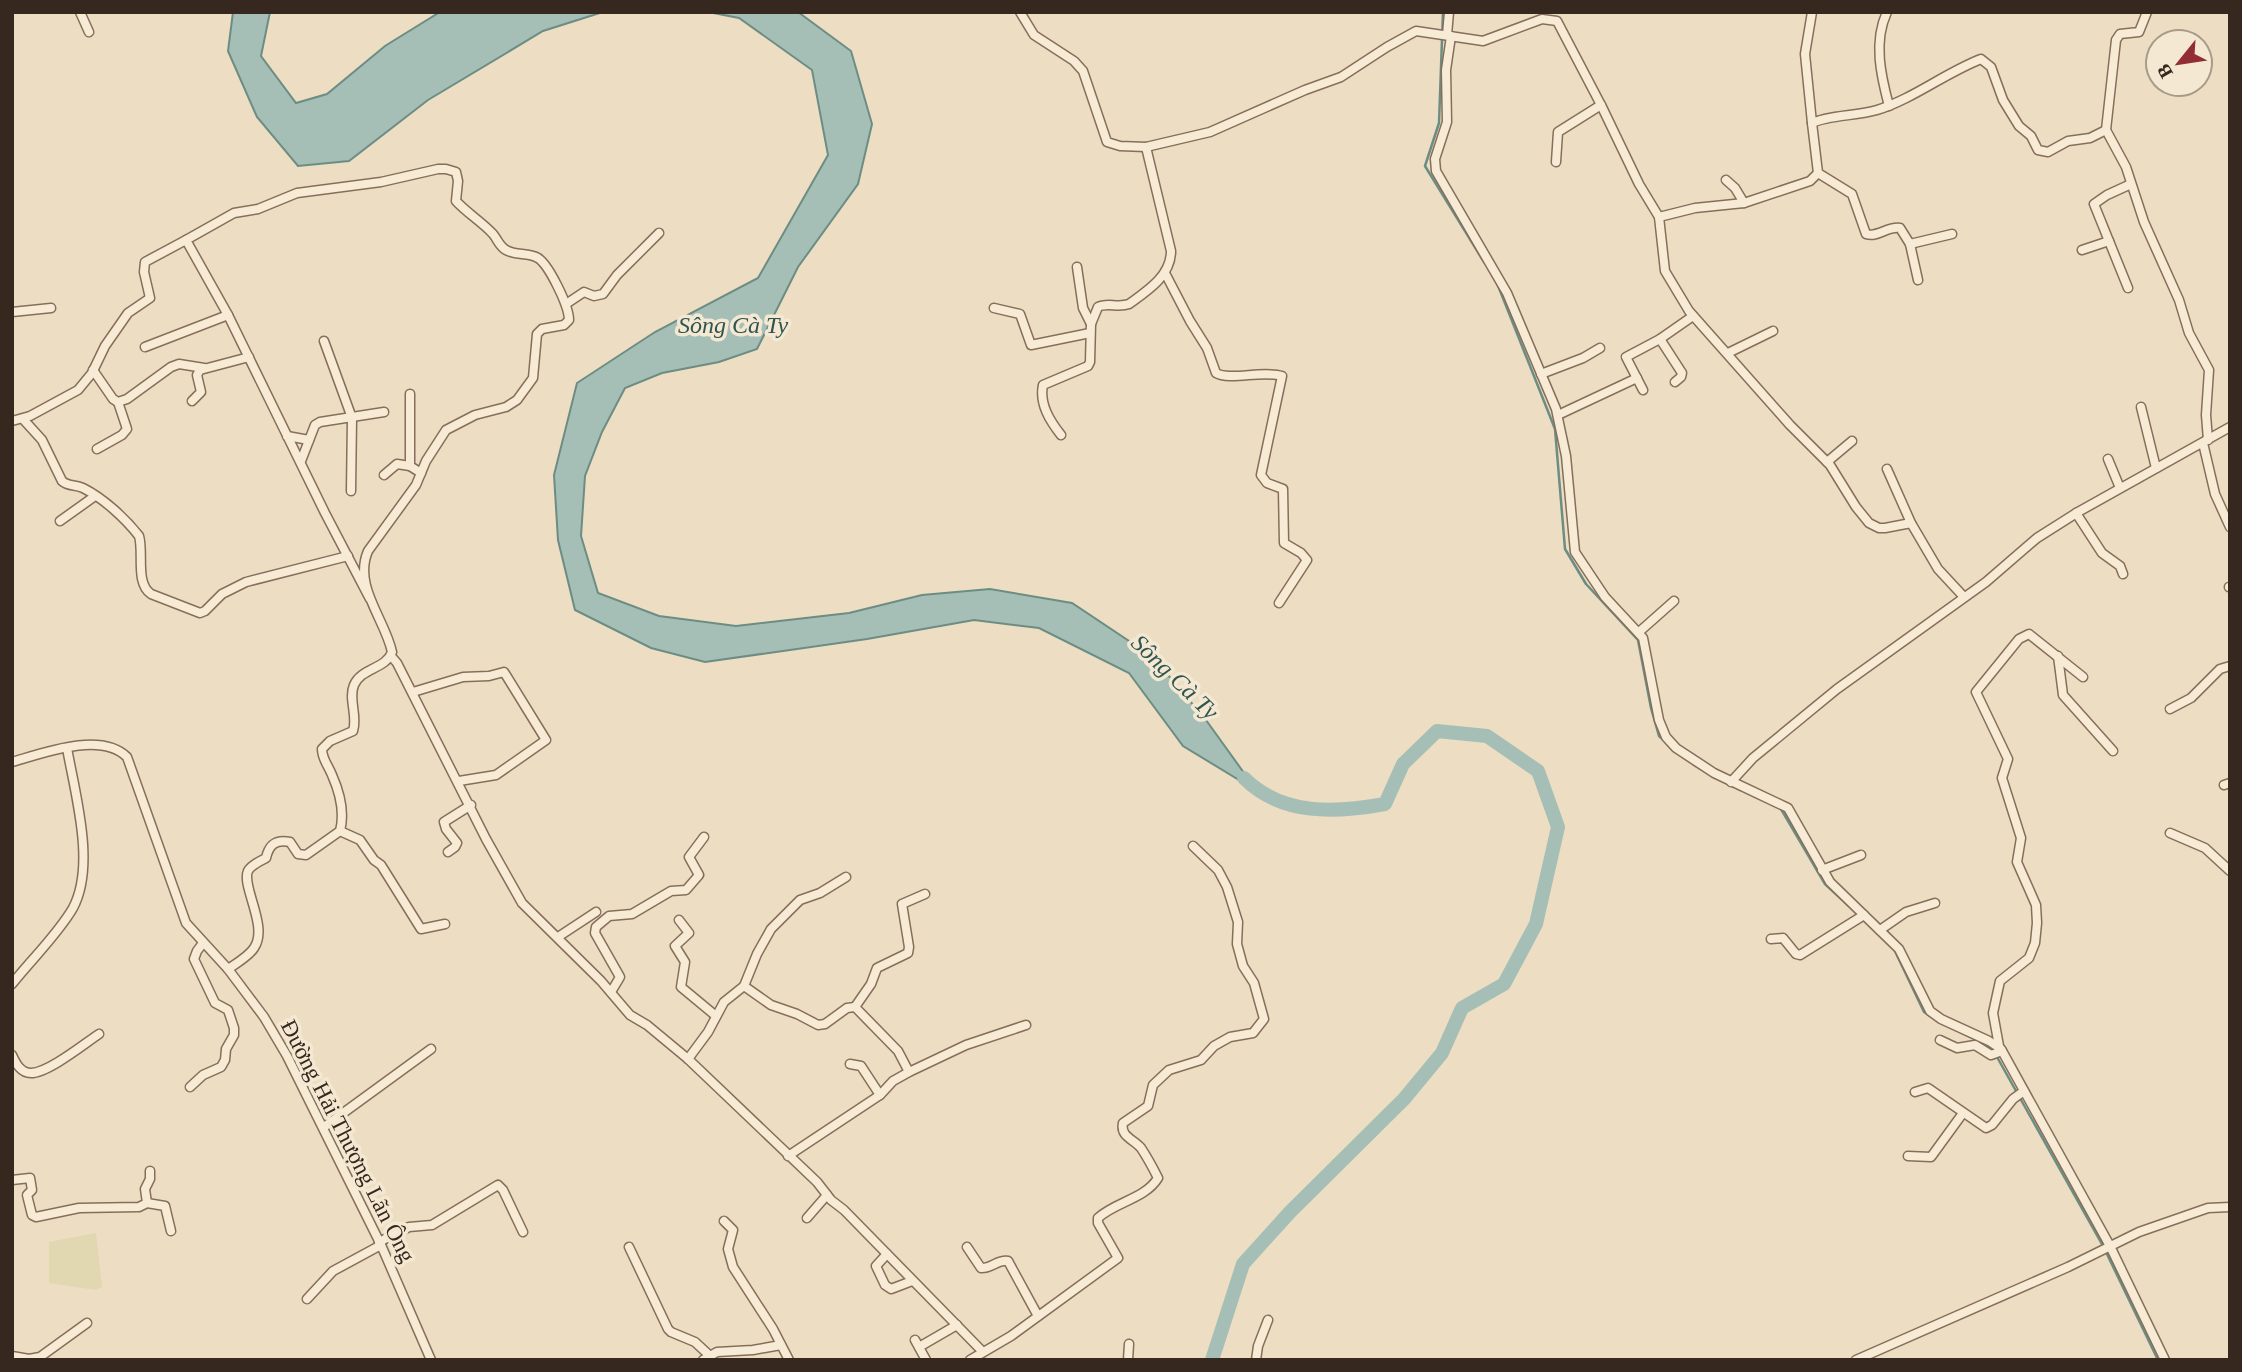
<svg xmlns="http://www.w3.org/2000/svg" width="2242" height="1372" viewBox="0 0 2242 1372" font-family="Georgia,serif">
<rect width="100%" height="100%" fill="#ecddc3"/>
<polygon fill="#e1d7b1" points="96,1233 102,1287 96,1290 49,1283 49,1242"/>
<g fill="#a5bfb6" stroke="#6c8d83" stroke-width="2">
<polygon points="233,12 270,12 261,56 296,103 327,94 385,46 440,12 603,12 543,31 428,100 349,161 298,166 257,117 228,51"/>
<polygon points="708,12 798,12 851,51 872,124 858,184 798,267 757,349 719,362 662,373 625,388 602,432 585,476 581,536 598,593 659,616 736,626 849,613 922,595 990,589 1072,603 1153,657 1206,720 1257,791 1183,746 1129,673 1039,628 974,620 867,639 705,662 651,648 575,610 558,540 554,475 577,383 655,332 758,278 828,155 812,70 739,18"/>
</g>
<g fill="none" stroke-linecap="round" stroke-linejoin="round">
<g stroke="#6c8d83" stroke-width="2.5">
<polyline points="1443,12 1439,123 1425,166 1484,262"/>
<polyline points="1497,283 1555,429 1565,549 1586,584 1638,640 1651,708 1659,736 1667,743"/>
<polyline points="1694,765 1706,772"/>
<polyline points="1724,782 1740,790"/>
<polyline points="1781,809 1825,884 1849,906"/>
<polyline points="1894,949 1924,1012 1930,1016"/>
<polyline points="1942,1023 1992,1048"/>
<polyline points="1997,1057 2103,1246"/>
<polyline points="2106,1252 2158,1360"/>
</g>
<path stroke="#a5bfb6" stroke-width="14" d="M1212,1360L1243,1264L1290,1212L1404,1099L1442,1053L1462,1008L1504,984L1536,924L1558,827L1538,771L1487,736L1437,731L1403,764L1385,804C1336,813 1282,816 1244,778"/>
<g stroke="#866f5a" stroke-width="11">
<g id="minor">
<polyline points="80,12 89,32"/>
<polyline points="1020,12 1034,35 1074,61 1083,71 1107,142 1120,146 1146,147 1210,132 1305,90 1341,77 1387,47 1416,31 1483,41 1542,19 1557,21 1601,105 1639,184 1659,217 1665,271 1689,311 1790,425 1830,465 1856,507 1869,523 1879,528 1885,528 1911,523 1938,569 1964,597"/>
<path d="M1887,12C1873,42 1881,76 1889,106"/>
<polyline points="2147,12 2139,32 2120,34 2116,40 2106,130 2126,167 2144,222 2179,300 2189,333 2209,370 2206,415 2208,440"/>
<polyline points="1447,35 1449,12"/>
<polyline points="1451,36 1446,70 1447,122 1435,159 1436,171 1507,293 1556,409 1566,456 1575,552 1605,597 1643,638 1659,720 1666,737 1676,748 1714,773 1788,808 1830,882 1899,949 1930,1011 1941,1019 1989,1041 2001,1049 2110,1246 2165,1360"/>
<polyline points="1812,123 1805,54 1812,12"/>
<polyline points="1556,162 1558,132 1601,105"/>
<path d="M1818,173L1852,194L1866,234C1878,238 1887,226 1900,228L1910,244L1918,280"/>
<polyline points="1726,180 1735,188 1744,203"/>
<path d="M1659,217L1695,208L1744,203L1810,181L1818,173L1812,123C1828,115 1857,116 1877,110C1913,99 1945,73 1981,59L1991,67L2003,100L2019,126L2031,136L2038,150L2048,152L2068,141L2090,138L2106,130"/>
<polyline points="1910,244 1952,234"/>
<polyline points="2082,250 2109,241"/>
<polyline points="1077,267 1083,308 1091,324"/>
<path d="M1165,273L1190,321L1207,348L1216,373C1230,381 1262,370 1282,376L1261,475L1267,483L1283,489L1284,543L1301,553L1307,560L1279,603"/>
<polyline points="2128,288 2094,204 2107,195 2131,184"/>
<polyline points="566,304 584,292 594,296 603,294 617,275 659,233"/>
<polyline points="994,308 1020,314 1031,345 1090,333"/>
<polyline points="12,312 51,308"/>
<polyline points="1660,339 1682,373 1681,377 1675,382"/>
<polyline points="324,341 352,418 351,491"/>
<polyline points="145,347 228,315"/>
<polyline points="1728,353 1773,331"/>
<polyline points="93,370 113,399 118,402 127,399 171,367 179,364 204,368"/>
<polyline points="1541,374 1583,358 1600,348"/>
<polyline points="1643,390 1626,357 1660,339 1693,316"/>
<polyline points="410,394 410,466 421,473"/>
<polyline points="192,401 201,392 197,375 200,370 249,357"/>
<polyline points="2141,407 2156,468"/>
<polyline points="1558,415 1637,378"/>
<path d="M23,419L42,440L62,481C69,487 75,484 83,488C103,498 125,518 139,536C144,553 135,583 151,594L200,613L205,611L222,594L246,582L348,556"/>
<polyline points="12,421 30,416 78,390 92,373 105,346 128,313 150,298 144,272 145,262 186,240"/>
<path d="M1061,435C1050,421 1039,404 1043,385L1088,366L1090,362L1091,324L1098,307C1107,302 1118,308 1129,304C1147,291 1171,276 1171,251L1146,147"/>
<polyline points="287,436 309,440"/>
<polyline points="2203,443 2215,494 2230,527"/>
<polyline points="97,449 122,435 127,429 118,402"/>
<polyline points="2108,459 2120,488"/>
<polyline points="301,461 315,425 320,422 384,412"/>
<polyline points="1827,462 1852,441"/>
<polyline points="1887,469 1911,523"/>
<polyline points="384,475 397,464 410,466"/>
<polyline points="2076,513 2102,553 2120,566 2123,574"/>
<polyline points="60,521 95,496"/>
<polyline points="2229,587 2230,587"/>
<polyline points="1639,632 1674,601"/>
<polyline points="391,656 397,663 486,839 522,903 601,981 630,1015 647,1025 688,1059 817,1182 831,1200 844,1210 983,1352"/>
<polyline points="2058,656 2063,695 2113,751"/>
<polyline points="413,692 463,677 489,676 504,672 546,740 496,775 459,781"/>
<polyline points="2170,709 2191,698 2220,669 2230,666"/>
<path d="M12,762C43,753 101,731 127,757L186,923L228,969L264,1017L287,1056L381,1245L431,1360"/>
<polyline points="1731,782 1753,758 1837,689 1986,582 2037,538 2078,512 2230,427"/>
<polyline points="2224,785 2230,783"/>
<polyline points="340,831 360,840 374,860 381,865 421,929 445,924"/>
<polyline points="2170,833 2205,848 2230,871"/>
<polyline points="448,852 455,847 457,843 446,829 444,822 471,805"/>
<polyline points="1822,870 1861,855"/>
<polyline points="679,920 689,933 675,946 685,962 681,987 716,1016"/>
<polyline points="1880,930 1906,912 1935,903"/>
<polyline points="558,937 596,912"/>
<polyline points="1771,939 1783,938 1796,954 1800,955 1864,915"/>
<path d="M228,969C237,963 249,956 254,948C269,927 241,886 248,871C251,865 260,861 266,858C269,845 275,839 290,842L298,854L306,855L340,831C345,812 340,793 332,775C328,765 322,759 322,749L330,741L353,731C358,716 348,699 354,685C361,668 386,669 392,652C385,619 353,586 368,551L416,485L426,461L446,430L475,415L506,407L517,400L533,378L537,334L542,329L564,325L569,320C569,306 549,265 538,258C528,252 516,256 506,250C499,246 498,240 493,234C482,222 467,213 456,201L458,181L456,172L446,169H438L381,182L297,193L258,209L234,213L186,240L228,315L325,513L370,599"/>
<path d="M12,984C31,960 58,934 73,908C96,865 75,794 67,748"/>
<polyline points="744,986 771,1005 797,1014 818,1025 825,1024 847,1008 855,1007 898,1051 909,1072"/>
<polyline points="611,992 620,977 595,933 596,927 609,916 632,914 671,891 686,890 699,875 689,857 704,837"/>
<polyline points="855,1007 871,984 877,968 908,953 909,947 902,904 925,894"/>
<polyline points="1940,1040 1957,1048 1975,1045 1991,1055 2002,1051"/>
<polyline points="1999,1046 1993,1013 2000,981 2029,958 2035,943 2037,923 2036,905 2017,862 2021,838 2002,778 2008,759 1976,692 2019,639 2029,634 2083,677"/>
<path d="M12,1055C16,1064 21,1073 31,1073C48,1073 84,1044 99,1034"/>
<polyline points="688,1059 708,1032 724,1002 744,986 757,954 771,929 800,900 820,893 846,877"/>
<polyline points="850,1064 861,1066 880,1095"/>
<polyline points="190,1087 203,1075 221,1067 225,1060 226,1049 234,1035 234,1028 228,1010 215,1003 194,959 197,951 203,943"/>
<polyline points="1915,1092 1928,1088 1986,1128 1992,1125 2013,1099 2024,1091"/>
<polyline points="324,1127 431,1049"/>
<polyline points="788,1156 880,1095 893,1081 909,1072 966,1045 1026,1025"/>
<polyline points="1908,1156 1931,1157 1963,1113"/>
<polyline points="12,1180 30,1178 32,1190 27,1195 32,1215 36,1217 79,1208 139,1207 147,1203 145,1189 150,1179 150,1171"/>
<polyline points="147,1203 165,1206 171,1231"/>
<polyline points="807,1218 827,1195"/>
<polyline points="724,1221 733,1230 728,1249 733,1267 773,1329 789,1360"/>
<polyline points="379,1242 409,1227 432,1225 498,1185 503,1190 523,1232"/>
<polyline points="629,1247 668,1329 671,1332 695,1342 709,1355"/>
<path d="M967,1247L981,1268C991,1269 998,1259 1008,1261L1038,1316"/>
<polyline points="887,1254 876,1266 885,1285 891,1289 912,1281"/>
<polyline points="307,1299 333,1271 381,1245"/>
<polyline points="915,1340 926,1360"/>
<polyline points="919,1347 957,1325"/>
<polyline points="12,1356 29,1359 40,1357 87,1323"/>
<polyline points="703,1360 717,1352 753,1350 781,1345"/>
<path d="M970,1360L1011,1336L1118,1258L1098,1223V1218C1115,1202 1145,1199 1158,1178C1153,1168 1147,1157 1141,1148C1134,1139 1120,1137 1123,1123L1148,1106L1153,1085L1169,1070L1201,1060L1214,1046L1230,1037L1253,1033L1264,1019L1254,983L1243,966L1237,944L1238,922L1227,887L1218,870L1193,846"/>
<polyline points="1128,1360 1129,1344"/>
<polyline points="1256,1360 1258,1346 1268,1320"/>
<polyline points="1856,1360 2068,1267 2139,1232 2208,1208 2230,1207"/>
</g>
</g>
<use href="#minor" stroke="#f7ebd6" stroke-width="8"/>
</g>
<g text-anchor="middle" dominant-baseline="central" stroke-width="7" stroke-linejoin="round" paint-order="stroke">
<g font-size="23" fill="#36281e" stroke="#f4e8d2">
<text transform="translate(348 1141) rotate(63)">Đường Hải Thượng Lãn Ông</text>
</g>
<g font-size="24" font-style="italic" fill="#2e5550" stroke="#f4e8d2">
<text x="733" y="325">Sông Cà Ty</text>
<text transform="translate(1175 677) rotate(44)">Sông Cà Ty</text>
</g>
</g>
<rect width="2242" height="1372" fill="none" stroke="#36281e" stroke-width="28"/>
<g transform="translate(2179 63) rotate(240)"><circle r="33" fill="#f4e8d2" stroke="#a89b8a" stroke-width="2"/>
<path d="M0-5L12 26L0 18L-12 26Z" fill="#922d34"/>
<text y="-10" font-size="19" font-weight="bold" text-anchor="middle" fill="#36281e">B</text>
</g>
</svg>
